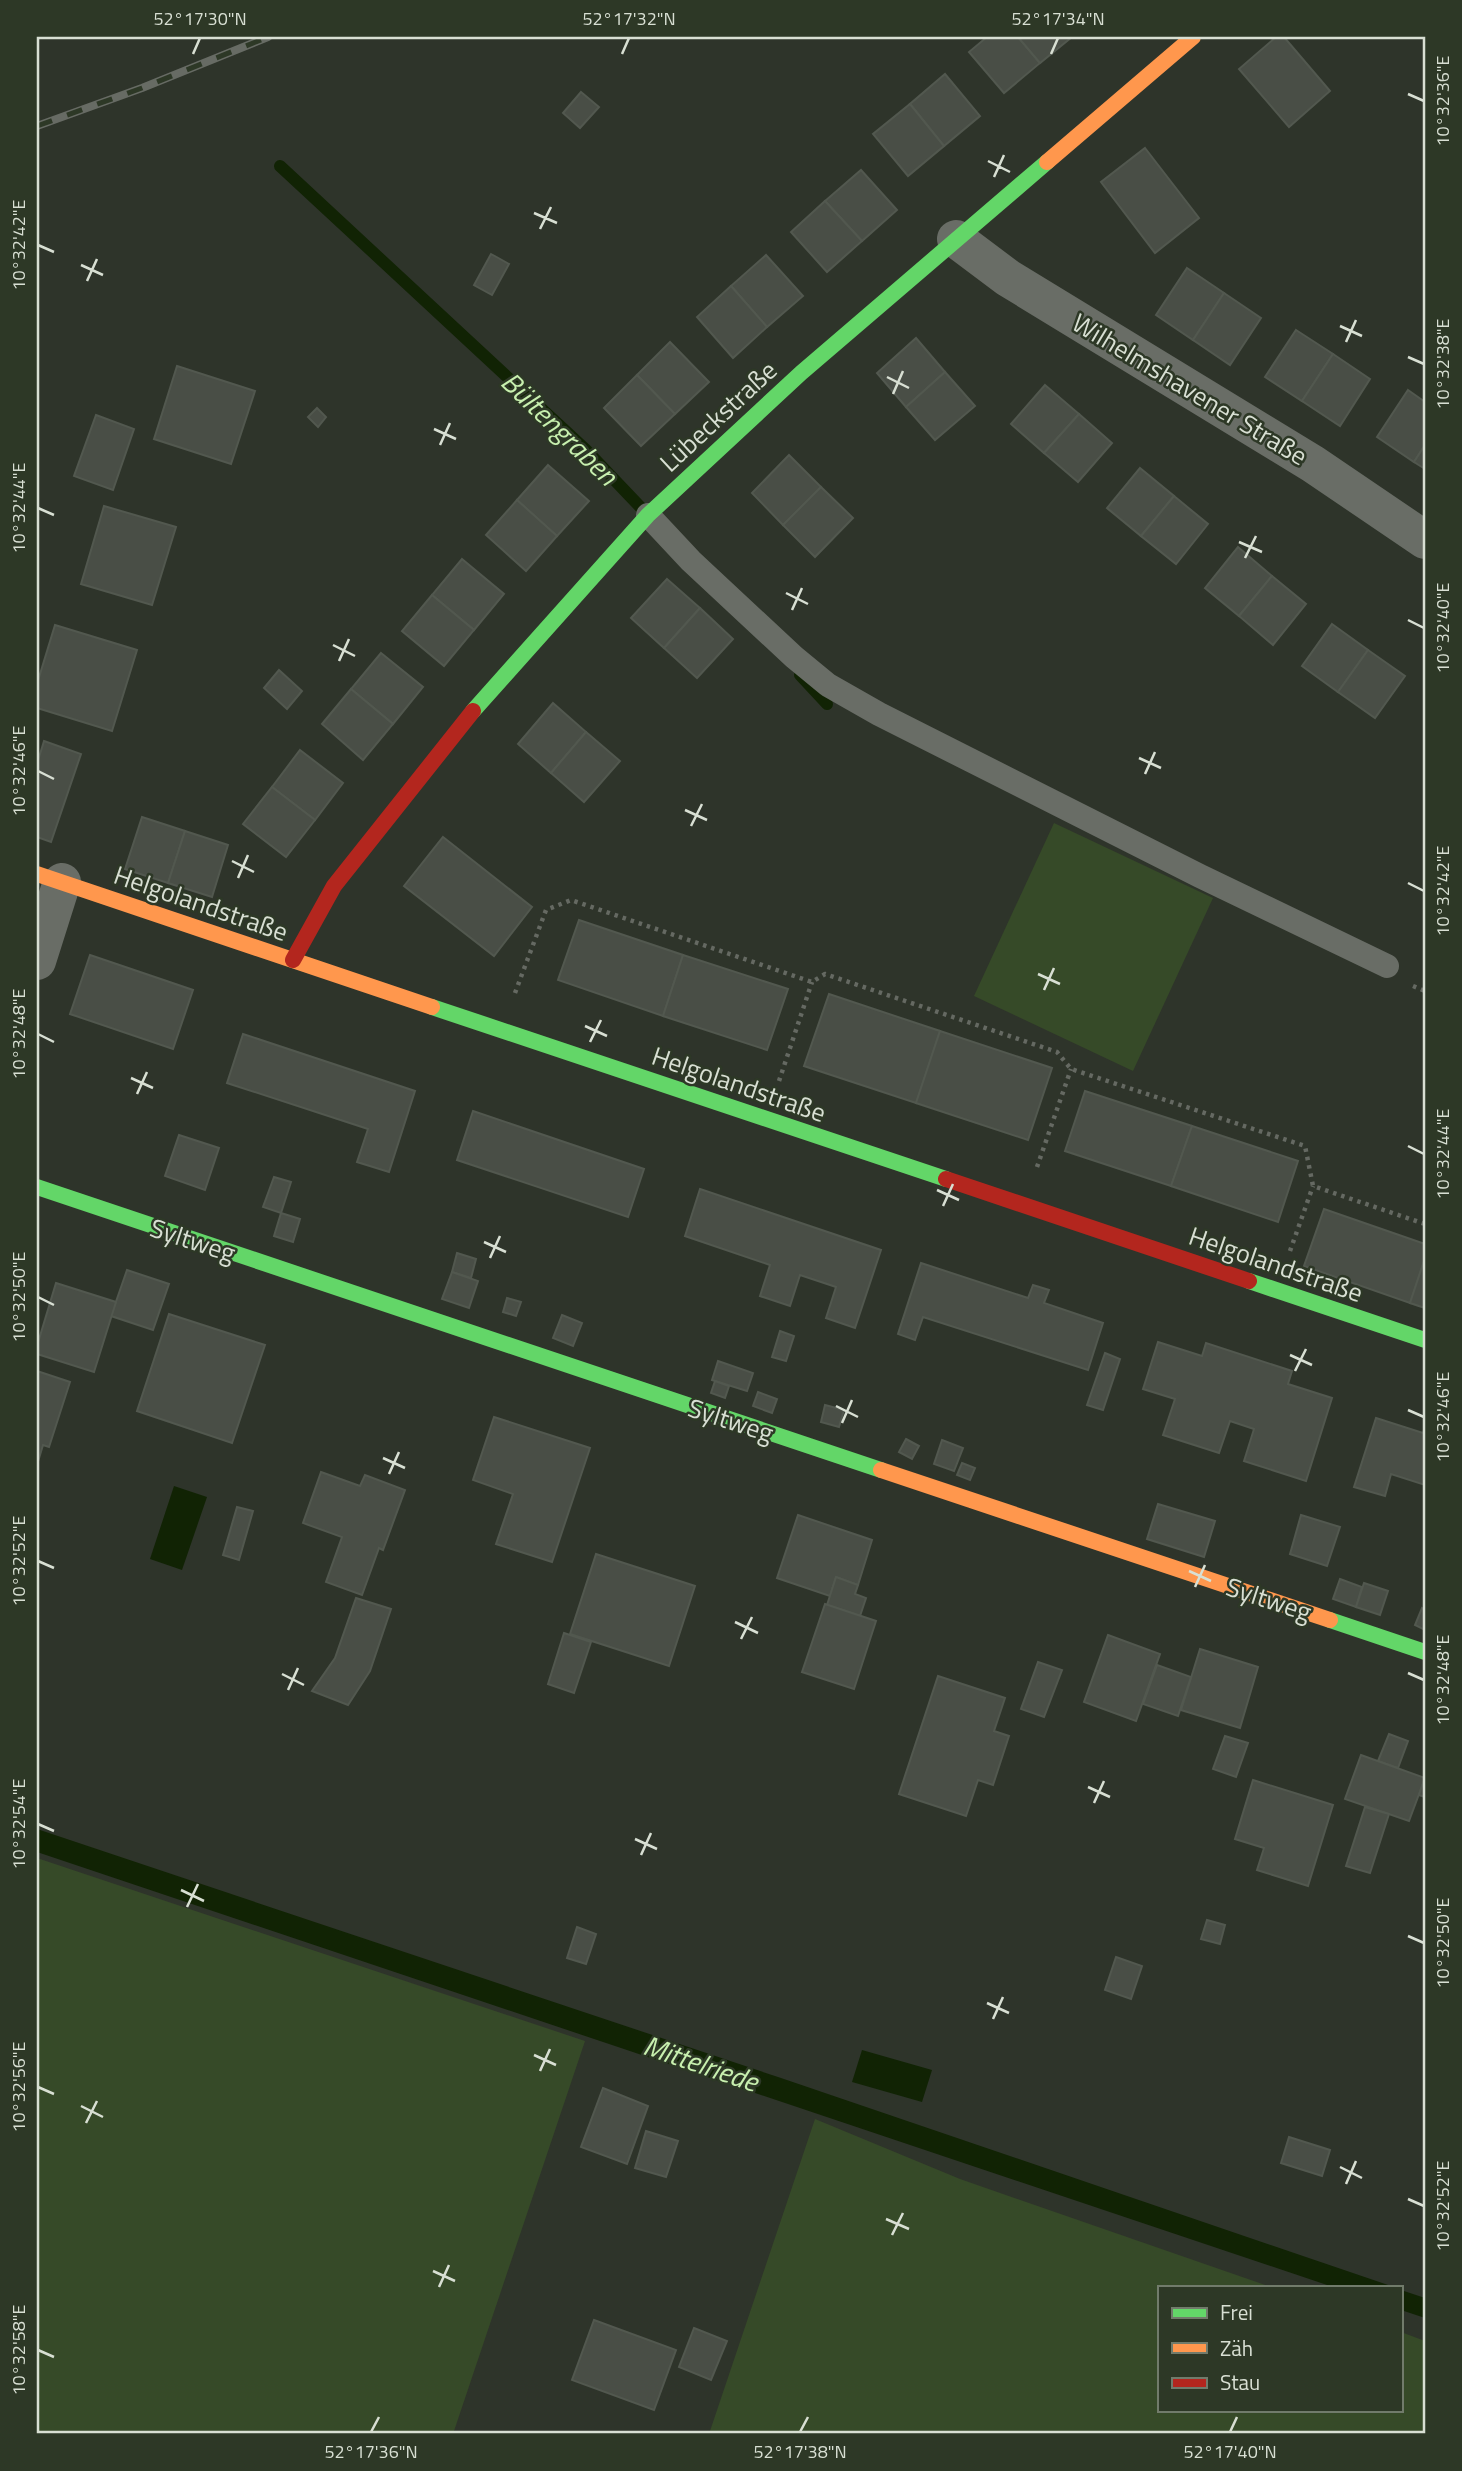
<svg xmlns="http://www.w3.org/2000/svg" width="1462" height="2471" viewBox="0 0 1462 2471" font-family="'Titillium Web',sans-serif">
<rect width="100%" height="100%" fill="#2e342a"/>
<g fill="#364a28">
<polygon points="1054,823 1213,898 1133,1071 974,996"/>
<polygon points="37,1858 585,2041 453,2434 37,2434"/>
<polygon points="815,2119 960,2179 1271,2287 1159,2287 1159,2410 1401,2410 1401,2332 1425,2341 1425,2434 709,2434"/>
</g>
<g fill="#112304">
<polygon points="174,1486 207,1497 182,1570 150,1559"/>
<polygon points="37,1829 781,2078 1394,2287 1333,2287 37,1852"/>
<polygon points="862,2050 932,2070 922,2102 852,2082"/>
<polygon points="1401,2290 1425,2298 1425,2318 1401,2310"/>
</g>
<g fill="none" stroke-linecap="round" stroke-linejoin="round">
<g stroke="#112304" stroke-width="12">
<polyline points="280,166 586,450 645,512"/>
<polyline points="800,675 827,704"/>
</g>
</g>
<g fill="#494e46" stroke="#52584f" stroke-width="2">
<polygon points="987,37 1018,37 1040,63 1004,93 969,52"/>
<polygon points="1018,37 1072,37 1040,63"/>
<polygon points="1276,37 1284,37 1330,91 1289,127 1239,69"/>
<polygon points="945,74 980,116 944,146 910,104"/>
<polygon points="581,92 599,107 580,128 563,113"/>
<polygon points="910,104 944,146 908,176 873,134"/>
<polygon points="1145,148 1199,218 1155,253 1101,182"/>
<polygon points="861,170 897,210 862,241 825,201"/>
<polygon points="825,201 862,241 827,272 791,232"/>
<polygon points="491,254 509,264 492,295 474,285"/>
<polygon points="766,255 803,296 767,327 731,286"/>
<polygon points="1187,268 1224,293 1193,340 1156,315"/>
<polygon points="731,286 767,327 733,358 697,317"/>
<polygon points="1224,293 1261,318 1230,365 1193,340"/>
<polygon points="1296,330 1333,354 1302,401 1265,377"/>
<polygon points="916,338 945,372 906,407 877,373"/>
<polygon points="670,342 709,382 675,414 637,375"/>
<polygon points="1333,354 1370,379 1340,426 1302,401"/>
<polygon points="177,366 255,391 231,464 154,439"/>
<polygon points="945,372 975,406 935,440 906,407"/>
<polygon points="637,375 675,414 641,446 604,408"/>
<polygon points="1045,385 1079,414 1044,453 1011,424"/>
<polygon points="1408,390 1425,402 1425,445 1414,462 1377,437"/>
<polygon points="317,408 326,417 318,427 308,417"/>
<polygon points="1079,414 1112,443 1078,482 1044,453"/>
<polygon points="96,415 134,429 113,490 74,476"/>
<polygon points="1425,445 1425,469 1414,462"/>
<polygon points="789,455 821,487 783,525 752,493"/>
<polygon points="548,465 589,501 557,536 517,500"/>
<polygon points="1140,468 1174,496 1141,536 1107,508"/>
<polygon points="821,487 853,518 815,557 783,525"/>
<polygon points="1174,496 1208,524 1176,564 1141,536"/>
<polygon points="517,500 557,536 526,571 486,535"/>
<polygon points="104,506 176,527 152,605 81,584"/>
<polygon points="1238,547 1272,576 1239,616 1205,588"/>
<polygon points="462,559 504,594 474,630 432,595"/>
<polygon points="1272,576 1306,604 1273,645 1239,616"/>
<polygon points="667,579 700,608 664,648 631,618"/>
<polygon points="432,595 474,630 444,666 402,631"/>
<polygon points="700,608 733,639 697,678 664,648"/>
<polygon points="1332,624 1368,650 1338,692 1302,666"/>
<polygon points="55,625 137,650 112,731 37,708 37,684"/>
<polygon points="1368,650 1405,676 1375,718 1338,692"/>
<polygon points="381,653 423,687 393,724 351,689"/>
<polygon points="279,670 302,691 287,709 264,688"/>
<polygon points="351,689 393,724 363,760 322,724"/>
<polygon points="553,703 586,732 551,773 518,744"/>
<polygon points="586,732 620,761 584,802 551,773"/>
<polygon points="44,741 81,754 51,842 37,837 37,764"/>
<polygon points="300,750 343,783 315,820 272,787"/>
<polygon points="272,787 315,820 286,857 243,824"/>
<polygon points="142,817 185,831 168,883 125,869"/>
<polygon points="185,831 228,845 212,897 168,883"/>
<polygon points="443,837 532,907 494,956 404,886"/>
<polygon points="579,920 683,955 663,1016 558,980"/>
<polygon points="90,955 193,990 173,1049 70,1014"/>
<polygon points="683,955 788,989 767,1050 663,1016"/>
<polygon points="829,994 940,1031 916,1103 804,1066"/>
<polygon points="940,1031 1052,1068 1028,1140 916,1103"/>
<polygon points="243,1034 415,1091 389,1172 357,1162 368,1129 227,1083"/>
<polygon points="1085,1091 1192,1126 1171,1186 1065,1151"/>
<polygon points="473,1111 644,1169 628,1217 457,1160"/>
<polygon points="1192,1126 1298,1161 1278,1222 1171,1186"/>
<polygon points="179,1135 219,1148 205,1190 165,1176"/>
<polygon points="274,1177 291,1182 281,1213 263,1207"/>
<polygon points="700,1189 881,1250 855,1328 826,1318 836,1287 800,1275 790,1306 760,1296 770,1265 685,1236"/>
<polygon points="1324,1209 1425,1244 1425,1258 1410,1303 1304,1266"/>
<polygon points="281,1213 300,1219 293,1242 274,1236"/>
<polygon points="457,1253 476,1259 471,1278 452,1272"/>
<polygon points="1425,1258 1425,1308 1410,1303"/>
<polygon points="921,1263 1028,1298 1033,1285 1049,1290 1044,1303 1103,1323 1088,1370 923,1317 915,1340 898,1334"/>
<polygon points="127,1270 169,1284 153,1330 111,1316"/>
<polygon points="452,1272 478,1281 469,1308 442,1299"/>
<polygon points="56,1283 116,1302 94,1372 37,1354 37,1346"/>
<polygon points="507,1298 521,1302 516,1316 503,1312"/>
<polygon points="169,1314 265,1345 232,1443 137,1411"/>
<polygon points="562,1315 582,1323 573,1346 553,1338"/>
<polygon points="780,1331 794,1336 786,1361 772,1357"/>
<polygon points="1158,1342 1202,1356 1206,1343 1292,1371 1288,1384 1332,1398 1306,1481 1244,1461 1254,1429 1230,1421 1219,1453 1163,1435 1175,1399 1143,1389"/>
<polygon points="1105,1353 1120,1359 1103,1410 1087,1405"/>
<polygon points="718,1361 753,1373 747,1391 712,1380"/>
<polygon points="37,1371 70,1382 49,1447 43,1445 37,1465"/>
<polygon points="715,1381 729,1386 725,1398 711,1393"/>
<polygon points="758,1392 777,1399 772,1413 753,1406"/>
<polygon points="825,1405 844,1410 839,1427 821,1422"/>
<polygon points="494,1417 590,1448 552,1562 496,1544 513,1494 473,1480"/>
<polygon points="1376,1418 1423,1433 1425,1427 1425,1485 1391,1474 1385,1496 1354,1487"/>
<polygon points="906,1439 919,1446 912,1459 899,1452"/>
<polygon points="942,1440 963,1448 954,1471 934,1464"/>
<polygon points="962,1463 975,1468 970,1480 957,1475"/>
<polygon points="321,1472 360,1486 365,1475 405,1490 383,1550 379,1548 362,1595 326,1582 342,1537 303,1523"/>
<polygon points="1158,1504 1215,1521 1204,1557 1147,1539"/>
<polygon points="237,1507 253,1511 239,1560 223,1555"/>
<polygon points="798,1515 872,1540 858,1585 836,1577 830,1596 777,1578"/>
<polygon points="1301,1515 1340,1527 1327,1566 1290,1554"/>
<polygon points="596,1554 695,1586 669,1666 570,1634"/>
<polygon points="836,1577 858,1585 855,1594 866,1598 860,1616 827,1605"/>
<polygon points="1340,1579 1362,1587 1356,1607 1333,1599"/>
<polygon points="1364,1583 1388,1591 1380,1615 1356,1607"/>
<polygon points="356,1598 391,1609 370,1671 348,1705 312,1691 335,1658"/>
<polygon points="825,1604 876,1621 854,1689 802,1672"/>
<polygon points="1422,1608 1425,1610 1425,1630 1415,1625"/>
<polygon points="564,1633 591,1642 574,1693 548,1684"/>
<polygon points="1108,1635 1160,1654 1136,1721 1084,1702"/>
<polygon points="1200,1649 1258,1667 1240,1728 1181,1710"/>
<polygon points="1038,1662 1062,1670 1044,1717 1021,1709"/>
<polygon points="1157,1665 1191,1677 1178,1716 1143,1704"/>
<polygon points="938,1676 1005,1698 994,1731 1009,1736 993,1785 978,1780 966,1816 899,1794"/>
<polygon points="1389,1734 1408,1741 1398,1768 1378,1761"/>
<polygon points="1225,1736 1248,1743 1236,1777 1213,1769"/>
<polygon points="1361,1755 1425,1778 1409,1821 1345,1799"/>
<polygon points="1425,1777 1425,1797 1419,1795"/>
<polygon points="1253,1780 1333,1805 1308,1886 1257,1870 1264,1848 1235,1839"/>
<polygon points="1365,1807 1389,1814 1370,1873 1346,1866"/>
<polygon points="1207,1920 1225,1925 1220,1944 1201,1939"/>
<polygon points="577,1927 596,1934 586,1964 567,1958"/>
<polygon points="1116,1957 1142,1966 1131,1999 1105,1990"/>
<polygon points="603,2088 648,2106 627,2164 581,2147"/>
<polygon points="646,2131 678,2141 666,2177 635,2168"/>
<polygon points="1289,2137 1330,2150 1322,2176 1281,2163"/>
<polygon points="594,2320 676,2350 654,2410 572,2380"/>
<polygon points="694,2328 727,2341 711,2380 679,2367"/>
</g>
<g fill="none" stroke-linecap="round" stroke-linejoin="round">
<g stroke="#656962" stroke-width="4.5" stroke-dasharray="3.5 5" stroke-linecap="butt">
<polyline points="1413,986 1425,991"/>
<polyline points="515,993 546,910 571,900 812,982 825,974 1057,1052 1071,1069 1305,1146 1313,1186 1425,1224"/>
<polyline points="779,1081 812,982"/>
<polyline points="1037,1167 1071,1069"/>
<polyline points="1290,1251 1313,1186"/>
</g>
<polyline stroke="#696d66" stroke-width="24" points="648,515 691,561 794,657 828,685 879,714 1200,876 1387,966"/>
<g stroke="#696d66" stroke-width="38">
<polyline points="956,239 1008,278 1313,464 1425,540"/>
<polyline points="37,961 62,882"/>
</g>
<g stroke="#63d668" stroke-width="16">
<polyline points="473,711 648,515 801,373 1047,162"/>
<polyline points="432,1007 946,1179"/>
<polyline points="37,1187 881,1470"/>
<polyline points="1249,1281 1425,1340"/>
<polyline points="1330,1620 1425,1652"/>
</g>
<g stroke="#ff974d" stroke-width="16">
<polyline points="1047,162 1193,37"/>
<polyline points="37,874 432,1007"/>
<polyline points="881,1470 1330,1620"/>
</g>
<g stroke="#b3261e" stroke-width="16">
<polyline points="293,960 334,886 473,711"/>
<polyline points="946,1179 1249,1281"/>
</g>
<g stroke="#676b64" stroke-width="8">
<polyline id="rail" points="37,126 142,88 268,37"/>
</g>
<use href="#rail" stroke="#2d3826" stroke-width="5" stroke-dasharray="16" stroke-linecap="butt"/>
</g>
<path fill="none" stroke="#d8dfd3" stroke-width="2.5" d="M193,54L200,38M622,54L629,38M1051,54L1058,38M1408,94L1424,101M988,161L1010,172M994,177L1004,155M534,213L557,223M540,229L551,207M38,245L54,252M81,265L103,275M87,281L97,259M1340,326L1362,336M1346,342L1356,320M1408,357L1424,364M887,377L909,388M893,394L903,371M434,429L456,439M440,445L450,423M38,508L54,515M1239,542L1262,552M1245,558L1256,536M786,593L808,604M792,610L802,588M1408,620L1424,628M333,645L355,656M339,661L349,639M1139,758L1161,768M38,771L54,779M1145,774L1155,752M685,810L707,820M691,826L702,804M232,861L254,872M238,878L248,855M1408,883L1424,891M1038,974L1060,984M1044,990L1054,968M585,1026L607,1036M38,1034L54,1042M590,1042L601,1020M131,1078L153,1088M137,1094L147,1072M1408,1146L1424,1154M937,1190L959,1200M943,1206L953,1184M484,1242L506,1252M490,1258L500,1236M38,1297L54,1305M1290,1355L1312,1365M1295,1371L1306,1349M836,1406L858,1417M1408,1410L1424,1417M842,1423L852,1400M383,1458L405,1468M389,1474L399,1452M38,1561L54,1568M1189,1571L1211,1581M1195,1587L1205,1565M735,1622L758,1633M741,1639L752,1617M1408,1673L1424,1680M282,1674L304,1685M288,1690L298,1668M1088,1787L1110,1797M1094,1803L1104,1781M38,1824L54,1831M635,1839L657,1849M641,1855L651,1833M181,1890L204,1901M187,1907L198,1884M1408,1936L1424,1943M987,2003L1009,2013M993,2019L1003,1997M534,2055L556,2065M540,2071L550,2049M38,2087L54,2094M81,2106L103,2117M86,2123L97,2101M1340,2167L1362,2178M1346,2184L1356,2161M1408,2199L1424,2206M886,2219L909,2229M892,2235L903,2213M433,2271L455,2281M439,2287L449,2265M38,2350L54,2357M371,2432L379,2417M800,2432L808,2417M1230,2432L1237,2417"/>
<g text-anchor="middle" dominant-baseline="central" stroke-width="5" stroke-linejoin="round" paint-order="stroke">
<g font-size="26" fill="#d8dfd3" stroke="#2d3826">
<text transform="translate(1190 389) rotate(31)">Wilhelmshavener Straße</text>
<text transform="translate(718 416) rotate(-43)">Lübeckstraße</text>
<text transform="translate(201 903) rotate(19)">Helgolandstraße</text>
<text transform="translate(739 1084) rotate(19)">Helgolandstraße</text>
<text transform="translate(193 1240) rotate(18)">Syltweg</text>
<text transform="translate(1276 1264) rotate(19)">Helgolandstraße</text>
<text transform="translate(731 1420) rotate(18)">Syltweg</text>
<text transform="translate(1269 1599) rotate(18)">Syltweg</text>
</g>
<g font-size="28" font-style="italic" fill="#c8f0af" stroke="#2d3826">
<text transform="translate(560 428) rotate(44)">Bültengraben</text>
<text transform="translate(701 2063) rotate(19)">Mittelriede</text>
</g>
</g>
<rect width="1462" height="2471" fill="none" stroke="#2d3826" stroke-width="77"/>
<rect x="1158" y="2286" width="245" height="126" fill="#2d3826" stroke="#717b6b" stroke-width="2"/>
<rect x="1172" y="2308" width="35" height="10" fill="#63d668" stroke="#717b6b" stroke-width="2"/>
<text x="1220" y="2320" font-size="21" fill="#d8dfd3">Frei</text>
<rect x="1172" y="2343" width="35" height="10" fill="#ff974d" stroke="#717b6b" stroke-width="2"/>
<text x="1220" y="2356" font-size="21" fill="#d8dfd3">Zäh</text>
<rect x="1172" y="2378" width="35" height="10" fill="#b3261e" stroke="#717b6b" stroke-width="2"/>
<text x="1220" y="2390" font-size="21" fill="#d8dfd3">Stau</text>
<rect x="38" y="38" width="1386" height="2394" fill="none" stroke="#d8dfd3" stroke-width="2.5"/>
<g font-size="18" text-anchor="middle" fill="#d8dfd3">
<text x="200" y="25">52°17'30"N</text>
<text x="629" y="25">52°17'32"N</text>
<text x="1058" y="25">52°17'34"N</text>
<text transform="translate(1443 101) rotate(-90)" y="6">10°32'36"E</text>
<text transform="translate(19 245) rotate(-90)" y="6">10°32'42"E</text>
<text transform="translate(1443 364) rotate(-90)" y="6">10°32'38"E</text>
<text transform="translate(19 508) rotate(-90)" y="6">10°32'44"E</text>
<text transform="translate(1443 628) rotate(-90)" y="6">10°32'40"E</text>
<text transform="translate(19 771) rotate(-90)" y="6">10°32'46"E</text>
<text transform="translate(1443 891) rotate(-90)" y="6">10°32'42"E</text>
<text transform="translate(19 1034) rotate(-90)" y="6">10°32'48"E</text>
<text transform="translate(1443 1154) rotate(-90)" y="6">10°32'44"E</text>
<text transform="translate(19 1297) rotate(-90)" y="6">10°32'50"E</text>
<text transform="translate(1443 1417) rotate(-90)" y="6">10°32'46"E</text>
<text transform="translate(19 1561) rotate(-90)" y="6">10°32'52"E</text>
<text transform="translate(1443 1680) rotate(-90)" y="6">10°32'48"E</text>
<text transform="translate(19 1824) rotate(-90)" y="6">10°32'54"E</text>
<text transform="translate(1443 1943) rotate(-90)" y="6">10°32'50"E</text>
<text transform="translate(19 2087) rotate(-90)" y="6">10°32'56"E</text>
<text transform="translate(1443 2206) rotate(-90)" y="6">10°32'52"E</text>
<text transform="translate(19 2350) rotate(-90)" y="6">10°32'58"E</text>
<text x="371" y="2458">52°17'36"N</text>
<text x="800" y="2458">52°17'38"N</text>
<text x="1230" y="2458">52°17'40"N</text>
</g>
</svg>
